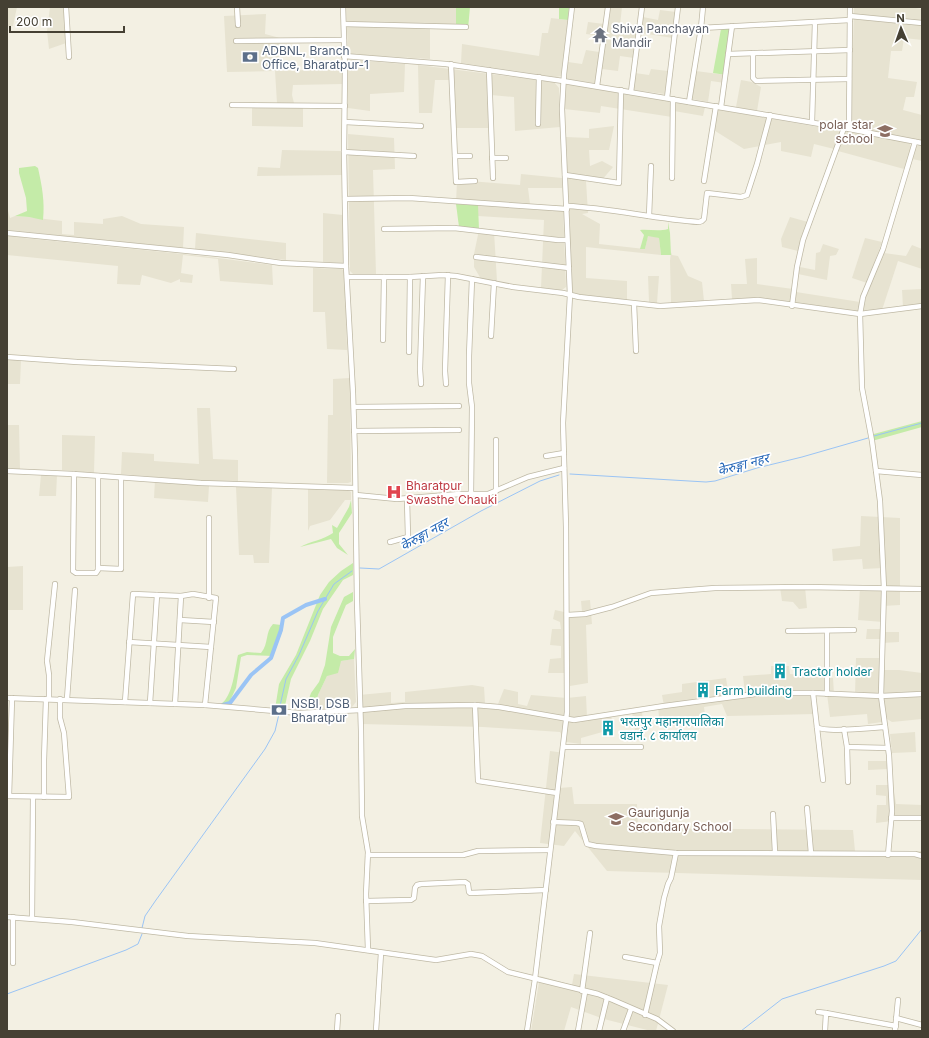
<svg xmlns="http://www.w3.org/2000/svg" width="929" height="1038" viewBox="0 0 929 1038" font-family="Inter,'Noto Sans Devanagari',sans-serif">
<rect width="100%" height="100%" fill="#f3f0e3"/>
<g fill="#e7e3d1">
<polygon points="7,7 17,7 13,26 7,26"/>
<polygon points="50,7 68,7 69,42 49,49 47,31"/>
<polygon points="346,7 456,7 456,28 430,29 430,59 348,54"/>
<polygon points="607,7 622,7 620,25 624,26 624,32 637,34 634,58 620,56 618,71 602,69 600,84 568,79 566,78 568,62 582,64 586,50 599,52 602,36 586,34 588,22 604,24"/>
<polygon points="854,7 909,7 922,9 922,40 904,38 902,51 891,51 888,78 917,82 914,97 906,97 903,110 922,115 922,142 854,128 851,125"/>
<polygon points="660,10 676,12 673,38 641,33 643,17 658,20"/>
<polygon points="266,14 265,34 280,38 280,71 342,69 343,84 293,85 292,95 294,103 303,103 303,127 252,126 252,104 277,103 275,71 227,72 224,16"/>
<polygon points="551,18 568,20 561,76 556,77 461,63 462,44 539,56 542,33 548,33"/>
<polygon points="352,60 405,64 404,92 370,94 370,111 348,108 348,62"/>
<polygon points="418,65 554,82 559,88 560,127 515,131 514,97 491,95 491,128 454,128 452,80 435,80 432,113 419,113"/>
<polygon points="651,69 668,71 665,94 633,90 635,73 649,75"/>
<polygon points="696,71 726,75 725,83 711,81 708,102 692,99"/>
<polygon points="741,80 752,82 761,87 757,111 736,107"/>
<polygon points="568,84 705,107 703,116 674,111 672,117 601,106 600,113 564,109 565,86"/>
<polygon points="715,109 836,130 840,132 834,149 814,144 811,157 781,151 781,142 744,149 712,129"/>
<polygon points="614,126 609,150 589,150 590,166 602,161 613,167 601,181 586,181 588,213 582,214 600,224 599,244 645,249 648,235 659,238 661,255 586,247 586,278 627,281 627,300 574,294 571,291 566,137 589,138 589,129"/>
<polygon points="847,132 901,141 910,144 912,148 904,169 838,151 843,134"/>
<polygon points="348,134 394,138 395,169 373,170 376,274 354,275 350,271"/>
<polygon points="921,144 922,145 922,161 912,159 915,147"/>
<polygon points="282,150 341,151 342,175 257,176 258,167 280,168"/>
<polygon points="521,174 562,178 562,188 528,188 530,204 563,206 566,287 562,290 541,288 544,220 478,216 478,205 456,204 457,180 520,185"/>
<polygon points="7,207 10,218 15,216 29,217 62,221 62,234 74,235 74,222 103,224 103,219 122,216 141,224 184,227 183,248 7,230"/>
<polygon points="323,213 343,215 343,263 323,262"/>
<polygon points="790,217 808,222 798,251 782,247 781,239"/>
<polygon points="479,230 494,232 497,281 481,279 474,267 474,254"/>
<polygon points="196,233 286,243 286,260 195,249"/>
<polygon points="7,234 24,238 203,256 272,265 273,285 220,281 218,259 183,255 181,273 193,275 192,283 180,282 180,279 171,283 142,275 140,285 117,284 118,266 7,255"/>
<polygon points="865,238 882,242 867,283 852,278"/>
<polygon points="823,244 839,249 836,255 830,256 827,280 798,274 800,267 815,270 816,253 820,252"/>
<polygon points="912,245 922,249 922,269 898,261 882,310 864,313 863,308 872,278 884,253 906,256"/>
<polygon points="671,252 672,255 678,256 688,276 702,282 704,301 671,303 670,261"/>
<polygon points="757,258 757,284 793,289 792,303 759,299 732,299 731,284 747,284 745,259"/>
<polygon points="313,268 342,269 345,272 347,350 327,349 325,312 313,312"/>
<polygon points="648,276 659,276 657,303 649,302"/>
<polygon points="922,289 922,304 903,307 902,290"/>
<polygon points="796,292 860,302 858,311 856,313 796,304"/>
<polygon points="7,358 21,360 20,384 7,384"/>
<polygon points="350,378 351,482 348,483 327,483 328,415 333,415 333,379"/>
<polygon points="197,408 210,408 213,459 238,460 238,482 203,481 121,474 122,452 154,454 154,461 199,464"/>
<polygon points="7,425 19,425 20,469 7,468"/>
<polygon points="62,435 95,436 94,473 62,470"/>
<polygon points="41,475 57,475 56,496 39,496"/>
<polygon points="155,480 209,486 208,502 154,498"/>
<polygon points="236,487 272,488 269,563 254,563 253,555 239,555"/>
<polygon points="308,488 348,490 351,492 351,500 345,500 330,520 310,526 308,531"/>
<polygon points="861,516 900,518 900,605 883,606 883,622 858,620 860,588 884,589 883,568 863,569 862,559 833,561 832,549 860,546"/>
<polygon points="23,566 23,610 7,610 7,567"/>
<polygon points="780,587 805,587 807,608 799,609 793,602 782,601"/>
<polygon points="590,600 592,624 586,625 588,683 570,686 567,673 548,673 550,659 561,658 561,646 550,645 552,629 561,629 560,622 553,619 555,610 569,613 582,612 581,601"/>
<polygon points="867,629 883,629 883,632 899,632 899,642 882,643 882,639 866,639"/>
<polygon points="856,658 882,658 882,670 899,670 922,673 922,719 892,722 887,719 882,720 882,722 868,724 867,714 830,717 827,694 813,693 815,714 727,716 722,704 704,707 706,722 660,727 658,707 664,706 662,695 682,692 682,684 726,678 729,697 745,694 743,676 771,674 771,666 789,666 790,674 833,678 834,694 855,695"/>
<polygon points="354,659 356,702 352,707 315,709 318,695 327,676 341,661"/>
<polygon points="472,685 484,687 485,703 498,704 504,689 518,692 518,704 527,706 531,695 567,698 586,696 587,717 611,714 613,729 581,738 581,744 566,742 560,732 483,727 361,724 359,695 391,692 391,703 405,702 405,692"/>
<polygon points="642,712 644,729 635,730 632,713"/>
<polygon points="915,732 916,752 892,753 890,734"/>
<polygon points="550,751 565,753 559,788 572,787 574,804 637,804 638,828 853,830 855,851 922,851 922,880 607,871 575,831 564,846 540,843"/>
<polygon points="868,761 886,761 888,769 868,770"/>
<polygon points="876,785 893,785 896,804 922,805 922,816 893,817 892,821 876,823 877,805 886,805 886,796 876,795"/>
<polygon points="574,974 668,985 656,1031 651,1031 604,1019 571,1007 564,1031 531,1031 540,976 572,985"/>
</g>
<g fill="#c4eba8">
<polygon points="456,7 470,7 468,29 456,28"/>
<polygon points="559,7 569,7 568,20 559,19"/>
<polygon points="730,28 726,75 713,73 721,29"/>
<path d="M35,166L38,168C42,186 45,202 43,220L29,217L15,216L27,211L26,198L19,173V168Z"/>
<polygon points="456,204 478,205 479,230 459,227"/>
<path d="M668,222L670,233L671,255H661L659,238L648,236L645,249H640L644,235L640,230C649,229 658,232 668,229Z"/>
<polygon points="922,421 922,427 872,441 870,435"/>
<path d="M351,500L352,513L339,533V544L348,555L337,548L331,539L300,547C311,541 323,540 333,533L332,525L337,528L349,507Z"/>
<polygon points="353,563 353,575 343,580 323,609 310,641 291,679 284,710 275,709 279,684 296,655 320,595 329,582 341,571"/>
<polygon points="353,592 353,601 346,605 339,622 333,637 333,653 340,656 349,656 355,649 354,659 341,661 338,673 327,676 318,695 315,709 308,710 308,701 311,693 319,682 325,665 331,627 344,597"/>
<path d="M273,624L281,625L283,629L273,656L247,655L241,657L236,688L228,705L221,704C233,696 235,668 238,655L247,652L261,653C269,643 265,632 273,624Z"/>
</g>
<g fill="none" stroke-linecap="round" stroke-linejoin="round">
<g stroke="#9ac4f5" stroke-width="1">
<polyline points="874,436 922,423"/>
<polyline points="570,474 706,482 715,481 757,468 802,457 868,438"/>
<polyline points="360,568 379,569 481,511 540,481 559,475"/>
<polyline points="280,706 286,679 299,655 318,611 334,584 352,571"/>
<polyline points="142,928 145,916 156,900 265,749 275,731 279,714"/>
<polyline points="7,994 126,950 138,944 142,934"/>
<polyline points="741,1031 782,999 884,966 896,961 922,929"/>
</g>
<polyline stroke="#9ac4f5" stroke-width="4" points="223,705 230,703 251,675 271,658 281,630 283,618 306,605 325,599"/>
<g stroke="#bfb9a5" stroke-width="6">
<g id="minor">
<polyline points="66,7 69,57"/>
<polyline points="237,7 238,25"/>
<polyline points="343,7 345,69 344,152 346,266 353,393 355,456 357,601 361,731 362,816 368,852 366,894 368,950"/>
<polyline points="703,7 701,28 850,20"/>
<polyline points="850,16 922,23"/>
<polyline points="344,24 466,27"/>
<polyline points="236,41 344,40"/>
<polyline points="753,53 753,78 756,81 849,79"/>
<polyline points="728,54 850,50"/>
<polyline points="344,56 446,64 563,81 844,128 922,143"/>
<polyline points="451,64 456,182 475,181"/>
<polyline points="489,70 493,178"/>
<polyline points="597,86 608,7"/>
<polyline points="631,92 642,7"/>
<polyline points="667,98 678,7"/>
<polyline points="689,102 701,28"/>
<polyline points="232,105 345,106"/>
<polyline points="721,107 732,26"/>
<polyline points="345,122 421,126"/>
<polyline points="812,122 815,22"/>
<polyline points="538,124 539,77"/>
<polyline points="849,129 850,7"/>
<polyline points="344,152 414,156"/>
<polyline points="455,156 470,156"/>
<polyline points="492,158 506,158"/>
<polyline points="565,175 619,183 621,90"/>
<polyline points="672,178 673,99"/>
<polyline points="704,181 716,106"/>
<polyline points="345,199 409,198 567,209"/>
<path d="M567,206C611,208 655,219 699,222L702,221L704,219L707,193L741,197L747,195L757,164L770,115"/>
<polyline points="649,216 651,166"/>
<polyline points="384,229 454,228 558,240 567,240"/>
<polyline points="7,233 228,255 281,263 346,266"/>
<polyline points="476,257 569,268"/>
<polyline points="347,277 410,277 443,275 456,276 513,287 563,293 579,297 660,306 758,300 860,314 922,306"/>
<polyline points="634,304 636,351"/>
<polyline points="792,306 797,267 803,240 844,128"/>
<polyline points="491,336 494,283"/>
<polyline points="383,340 384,277"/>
<polyline points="409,352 410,277"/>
<polyline points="7,357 77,362 234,369"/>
<polyline points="421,384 420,369 423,276"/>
<polyline points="446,384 445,371 448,275"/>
<polyline points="354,407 459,406"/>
<polyline points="354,431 459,430"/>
<polyline points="496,440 496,491"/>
<polyline points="546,456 564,453"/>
<polyline points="7,471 73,474 201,483 355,488"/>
<polyline points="876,471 922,475"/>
<polyline points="74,474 73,571 76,573 96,573 98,570 98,476"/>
<polyline points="471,494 472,407 469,383 469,356 472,279"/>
<polyline points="356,495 397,499 460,494 488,494 528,477 564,468"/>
<polyline points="209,518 209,598"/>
<polyline points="390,542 408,537 407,499"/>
<polyline points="98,568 121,569 121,478"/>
<polyline points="567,615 585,614 612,607 651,593 715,588 805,587 922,589"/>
<polyline points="180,620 214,622"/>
<polyline points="788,631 854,630"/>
<polyline points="827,631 827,694"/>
<polyline points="129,642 211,647"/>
<polyline points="813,693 823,780"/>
<polyline points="7,698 205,705 299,713 361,710 405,706 475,705 499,707 574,720 664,706 763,693 813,693 881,696 922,694"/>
<polyline points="49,699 49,675 47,661 55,584"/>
<polyline points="67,699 75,590"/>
<polyline points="125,702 133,594 181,596 193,594 216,598 205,705"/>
<polyline points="150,703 157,595"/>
<polyline points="175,704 181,596"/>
<polyline points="475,705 478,781 557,793"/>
<path d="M817,727C824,733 873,728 885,727"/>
<polyline points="844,729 847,747 888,748"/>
<polyline points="563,747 641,747"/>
<polyline points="847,747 848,782"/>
<polyline points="7,796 69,797 64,733 60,718 60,699"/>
<polyline points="9,796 12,698"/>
<polyline points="44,797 44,760 46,699"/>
<polyline points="807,808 811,853"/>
<polyline points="773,814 775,852"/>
<polyline points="891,818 922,818"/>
<polyline points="553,822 577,823 581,824 587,844 596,846 676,853 915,854 922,856"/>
<polyline points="368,855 463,855 478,851 550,850"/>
<polyline points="888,855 892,811 889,755 881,696 884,589 880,501 872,441 862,388 860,314 863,297 883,249 915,142"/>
<polyline points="366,901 411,900 414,898 415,888 417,885 421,884 465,882 468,884 469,892 470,893 546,890"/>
<polyline points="7,917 72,922 188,936 315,943 436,960 471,954 482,956 508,972 598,994 613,1000 657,1019 673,1031"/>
<polyline points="32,918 33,797"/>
<polyline points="625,957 657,963"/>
<polyline points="13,963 13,917"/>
<polyline points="582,991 590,933"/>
<polyline points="818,1012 826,1013"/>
<polyline points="645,1015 657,963 660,953 659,926 664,898 668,884 671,878 676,853"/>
<polyline points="896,1018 922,1025"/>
<polyline points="337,1031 338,1016"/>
<polyline points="376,1031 381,953"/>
<polyline points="527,1031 535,979 567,712 566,527 563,423 570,295 562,109 564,74 572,7"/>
<polyline points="578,1031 585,992"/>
<polyline points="599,1031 607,998"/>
<polyline points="623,1031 631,1009"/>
<polyline points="825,1031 826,1013 896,1026"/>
<polyline points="895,1031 898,1000"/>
</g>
</g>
<use href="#minor" stroke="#fff" stroke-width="4.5"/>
</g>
<defs>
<g id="temple-bare" transform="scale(1.2)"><path d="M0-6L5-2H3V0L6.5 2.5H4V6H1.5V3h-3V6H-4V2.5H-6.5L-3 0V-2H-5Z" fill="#6b7280" stroke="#fff" stroke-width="2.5" paint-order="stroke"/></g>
<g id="bank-bare" transform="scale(1.2)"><path d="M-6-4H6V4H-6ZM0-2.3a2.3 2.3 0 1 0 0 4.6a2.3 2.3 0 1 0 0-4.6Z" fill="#5c6f8a" stroke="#fff" stroke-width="2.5" paint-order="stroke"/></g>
<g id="school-bare" transform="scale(1.2)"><path d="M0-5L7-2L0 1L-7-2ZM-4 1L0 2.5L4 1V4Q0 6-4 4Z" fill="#8d6e63" stroke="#fff" stroke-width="2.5" paint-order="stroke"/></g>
<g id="hospital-bare" transform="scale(1.2)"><path d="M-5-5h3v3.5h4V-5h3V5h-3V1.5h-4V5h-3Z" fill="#e0444e" stroke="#fff" stroke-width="2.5" paint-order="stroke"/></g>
<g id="building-bare" transform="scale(1.2)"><path d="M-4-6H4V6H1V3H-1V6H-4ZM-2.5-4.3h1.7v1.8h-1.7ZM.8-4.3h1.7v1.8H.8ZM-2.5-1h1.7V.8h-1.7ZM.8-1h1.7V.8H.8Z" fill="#0f9aa8" stroke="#fff" stroke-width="2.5" paint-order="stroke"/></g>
</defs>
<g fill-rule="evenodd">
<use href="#temple-bare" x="600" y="35"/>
<use href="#bank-bare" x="250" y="57"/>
<use href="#school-bare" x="885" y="131"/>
<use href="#hospital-bare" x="394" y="492"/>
<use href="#building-bare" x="780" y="671"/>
<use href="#building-bare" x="703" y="690"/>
<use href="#bank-bare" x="279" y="710"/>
<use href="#building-bare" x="608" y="728"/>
<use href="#school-bare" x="616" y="819"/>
</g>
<g text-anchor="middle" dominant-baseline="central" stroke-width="3.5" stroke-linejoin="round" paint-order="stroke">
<g font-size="12" fill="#5b616d" stroke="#fff" text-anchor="start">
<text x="612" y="28">Shiva Panchayan<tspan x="612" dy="14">Mandir</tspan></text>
</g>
<g font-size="12" fill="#4e5e75" stroke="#fff" text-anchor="start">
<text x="262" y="50">ADBNL, Branch<tspan x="262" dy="14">Office, Bharatpur-1</tspan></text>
<text x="291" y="703">NSBI, DSB<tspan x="291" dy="14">Bharatpur</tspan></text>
</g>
<g font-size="12" fill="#785e54" stroke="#fff" text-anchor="end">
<text x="873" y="124">polar star<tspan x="873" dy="14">school</tspan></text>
<text x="628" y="812" text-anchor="start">Gaurigunja<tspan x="628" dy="14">Secondary School</tspan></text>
</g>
<g font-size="12" fill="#be3a42" stroke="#fff" text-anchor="start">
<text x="406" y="485">Bharatpur<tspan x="406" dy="14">Swasthe Chauki</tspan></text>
</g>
<g font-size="12" fill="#0d838f" stroke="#fff" text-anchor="start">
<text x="792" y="671">Tractor holder</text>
<text x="715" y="690">Farm building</text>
<text x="620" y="721">भरतपुर महानगरपालिका<tspan x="620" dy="14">वडानं. ८ कार्यालय</tspan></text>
</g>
<g font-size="13" font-style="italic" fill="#2567b8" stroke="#fff">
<text transform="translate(743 464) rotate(-15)">केेरुङ्गा नहर</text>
<text transform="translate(424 534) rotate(-29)">केरुङ्गा नहर</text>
</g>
</g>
<rect width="929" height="1038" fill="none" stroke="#454033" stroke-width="16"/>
<g transform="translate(901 28) rotate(358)" stroke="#ffffff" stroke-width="3" paint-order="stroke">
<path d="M0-3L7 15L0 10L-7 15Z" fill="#454033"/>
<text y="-6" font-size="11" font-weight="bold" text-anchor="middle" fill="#454033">N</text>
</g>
<path d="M10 26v6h114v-6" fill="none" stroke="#454033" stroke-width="2"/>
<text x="16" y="26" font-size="12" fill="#454033" stroke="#ffffff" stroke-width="3" paint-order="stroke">200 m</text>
</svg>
